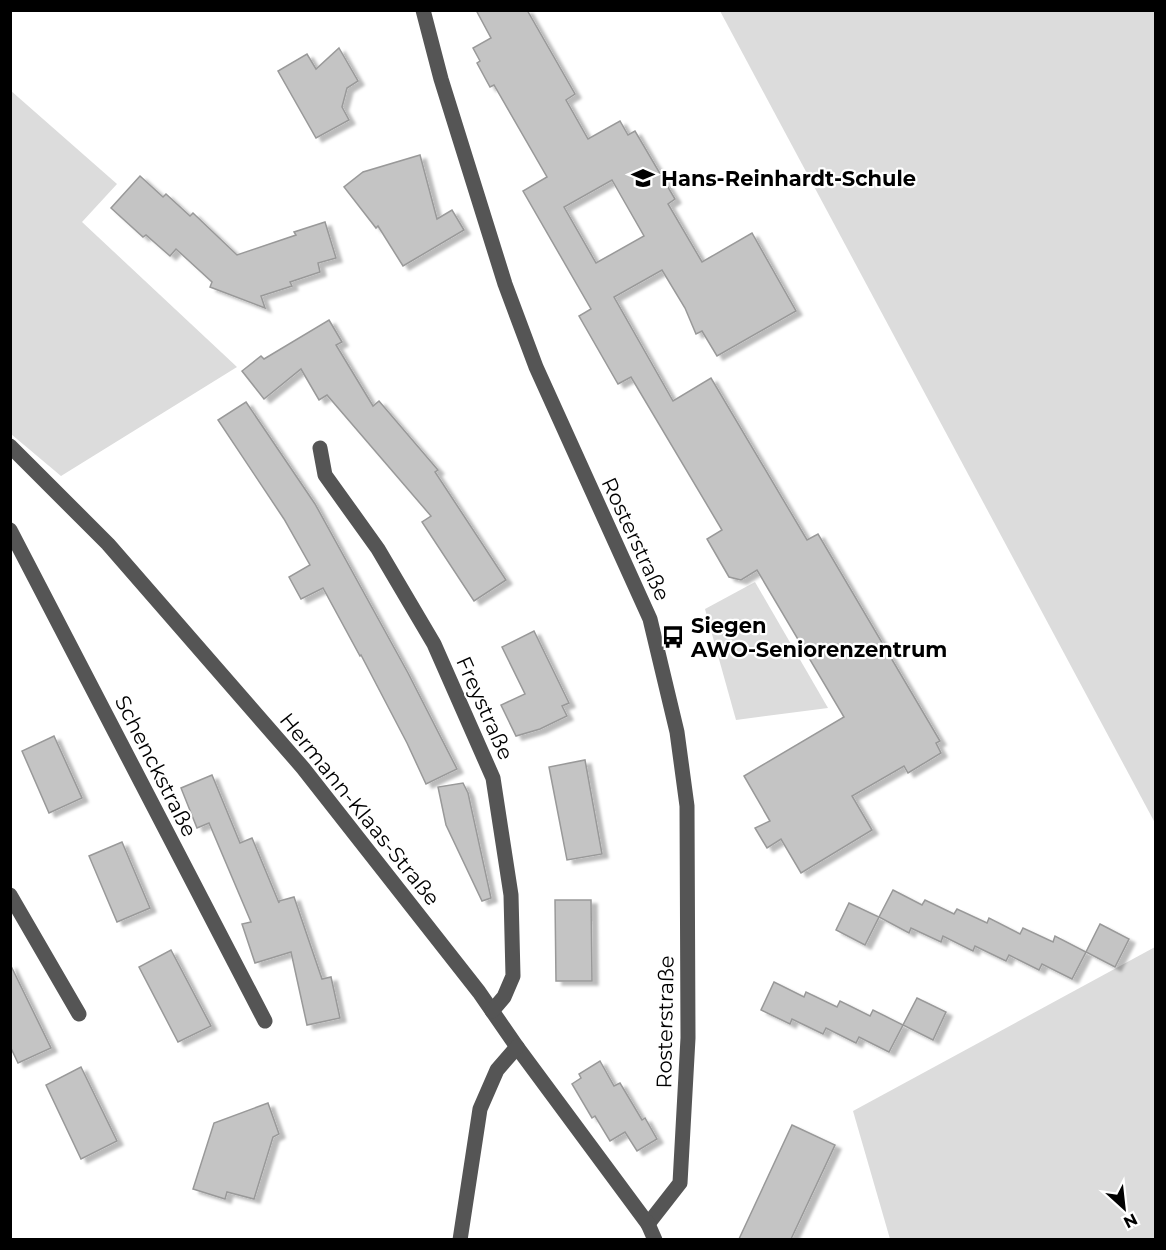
<svg xmlns="http://www.w3.org/2000/svg" width="1166" height="1250" viewBox="0 0 1166 1250" font-family="Montserrat,sans-serif">
<defs>
<filter id="shadow"><feDropShadow dx="6" dy="4" stdDeviation="1.5" flood-color="#0004"/></filter>
</defs>
<rect width="100%" height="100%" fill="#fff"/>
<g fill="#dcdcdc">
<polygon points="720,11 1155,11 1155,823"/>
<polygon points="10,90 117,184 82,222 237,367 61,476 11,434"/>
<polygon points="755,582 828,708 736,720 705,609"/>
<polygon points="1155,947 1155,1239 890,1239 853,1111"/>
</g>
<g fill="#c4c4c4" stroke="#999" stroke-width="1.5" fill-rule="evenodd" filter="url(#shadow)">
<path d="M476,10H527L575,94L566,100L588,139L620,121L628,135L635,131L675,199L668,204L702,262L752,233L796,311L717,356L702,331L696,334L685,308L662,270L614,297L673,401L711,378L807,540L818,534L940,741L936,743L941,753L908,773L904,766L852,796L872,830L801,873L781,839L767,848L755,828L770,821L744,776L844,717L757,570L741,580L729,577L707,539L722,530L631,377L618,384L579,316L591,309L523,191L547,177L494,85L490,87L477,63L480,61L473,48L491,38ZM612,180L644,236L596,263L564,207Z"/>
<polygon points="339,48 358,81 347,88 342,107 349,120 316,138 278,71 307,54 316,69"/>
<polygon points="420,155 437,219 452,210 464,230 403,266 378,226 376,228 344,187 363,172"/>
<polygon points="140,176 163,197 166,194 190,216 193,213 237,255 296,235 294,232 325,222 336,258 318,263 320,272 290,282 292,286 261,296 265,308 210,287 212,282 176,249 170,256 146,235 143,237 111,208"/>
<polygon points="329,320 342,342 336,345 373,406 379,401 438,470 435,472 506,580 474,601 422,522 431,516 327,395 319,400 301,369 264,399 242,371 261,356 264,359"/>
<polygon points="246,402 315,504 408,673 457,769 426,784 407,743 361,655 360,656 323,588 301,599 289,577 310,565 284,519 218,420"/>
<polygon points="534,631 569,703 562,706 567,716 540,729 516,736 501,705 525,694 502,647"/>
<polygon points="54,736 82,798 49,813 22,751"/>
<polygon points="585,760 602,854 567,860 549,767"/>
<polygon points="212,775 240,843 252,838 279,903 279,901 294,897 322,979 331,977 340,1018 307,1025 291,952 255,963 242,924 251,922 209,823 197,828 181,788"/>
<polygon points="463,783 468,793 491,898 482,901 446,825 438,787"/>
<polygon points="122,842 150,908 117,922 89,856"/>
<polygon points="893,890 922,905 925,900 954,914 957,909 987,923 989,918 1020,934 1023,928 1053,942 1055,936 1086,952 1072,979 1042,964 1039,970 1009,955 1006,961 975,946 973,951 943,936 941,942 911,928 909,933 879,917"/>
<polygon points="555,900 591,900 592,981 556,981"/>
<polygon points="849,903 879,917 865,945 836,930"/>
<polygon points="1100,924 1129,939 1115,967 1086,952"/>
<polygon points="171,950 211,1026 178,1042 139,967"/>
<polygon points="10,964 51,1048 18,1063 10,1046"/>
<polygon points="774,982 804,997 806,992 837,1007 840,1001 870,1016 873,1010 903,1025 889,1052 859,1037 856,1043 826,1028 823,1034 792,1019 790,1024 761,1010"/>
<polygon points="917,998 946,1012 933,1040 903,1025"/>
<polygon points="600,1061 614,1086 620,1083 642,1120 645,1118 657,1139 637,1151 625,1132 610,1141 595,1116 592,1118 572,1084 581,1078 579,1074"/>
<polygon points="81,1067 117,1141 81,1159 46,1085"/>
<polygon points="268,1103 279,1134 273,1137 254,1199 227,1192 225,1199 193,1189 214,1123"/>
<polygon points="792,1125 835,1145 791,1239 739,1239"/>
</g>
<g fill="none" stroke-linecap="round" stroke-linejoin="round">
<g stroke="#555" stroke-width="15">
<polyline points="423,10 441,79 505,284 536,367 650,619 677,732 687,806 688,1038 680,1183 648,1224"/>
<polyline points="10,446 108,544 303,768 479,992 517,1047 648,1224 655,1240"/>
<polyline points="320,448 325,475 378,549 434,644 493,778 511,895 513,976 504,997 492,1011"/>
<polyline points="10,530 265,1021"/>
<polyline points="10,895 79,1014"/>
<polyline points="460,1240 480,1109 497,1070 517,1047"/>
</g>
</g>
<defs>
<g id="school-bare" transform="scale(1.8)"><path d="M0-5L7-2L0 1L-7-2ZM-4 1L0 2.5L4 1V4Q0 6-4 4Z" fill="#000" stroke="#fff" stroke-width="2.5" paint-order="stroke"/></g>
<g id="bus-bare" transform="scale(1.8)"><path d="M-5-6H5V4H4V6H2V4H-2V6H-4V4H-5ZM-3.5-4V0h7V-4ZM-3.5 1.2v1.5H-2V1.2ZM2 1.2v1.5H3.5V1.2Z" fill="#000" stroke="#fff" stroke-width="2.5" paint-order="stroke"/></g>
</defs>
<g fill-rule="evenodd">
<use href="#school-bare" x="643" y="178"/>
<use href="#bus-bare" x="673" y="637"/>
</g>
<g text-anchor="middle" dominant-baseline="central" stroke-width="4.5" stroke-linejoin="round" paint-order="stroke">
<g font-size="21" font-weight="bold" fill="#000" stroke="#fff" text-anchor="start">
<text x="661" y="178">Hans-Reinhardt-Schule</text>
<text x="691" y="625">Siegen<tspan x="691" dy="24">AWO-Seniorenzentrum</tspan></text>
</g>
<g font-size="21" fill="#000" stroke="#fff">
<text transform="translate(636 539) rotate(65)">Rosterstraße</text>
<text transform="translate(485 708) rotate(66)">Freystraße</text>
<text transform="translate(156 766) rotate(63)">Schenckstraße</text>
<text transform="translate(360 809) rotate(51)">Hermann-Klaas-Straße</text>
<text transform="translate(665 1022) rotate(-89)">Rosterstraße</text>
</g>
</g>
<rect width="1166" height="1250" fill="none" stroke="#000000" stroke-width="24"/>
<g transform="translate(1124 1208) rotate(153)" stroke="#ffffff" stroke-width="4.5" paint-order="stroke">
<path d="M0-4.5L10 22L0 15L-10 22Z" fill="#000000"/>
<text y="-9" font-size="16" font-weight="bold" text-anchor="middle" fill="#000000">N</text>
</g>
</svg>
